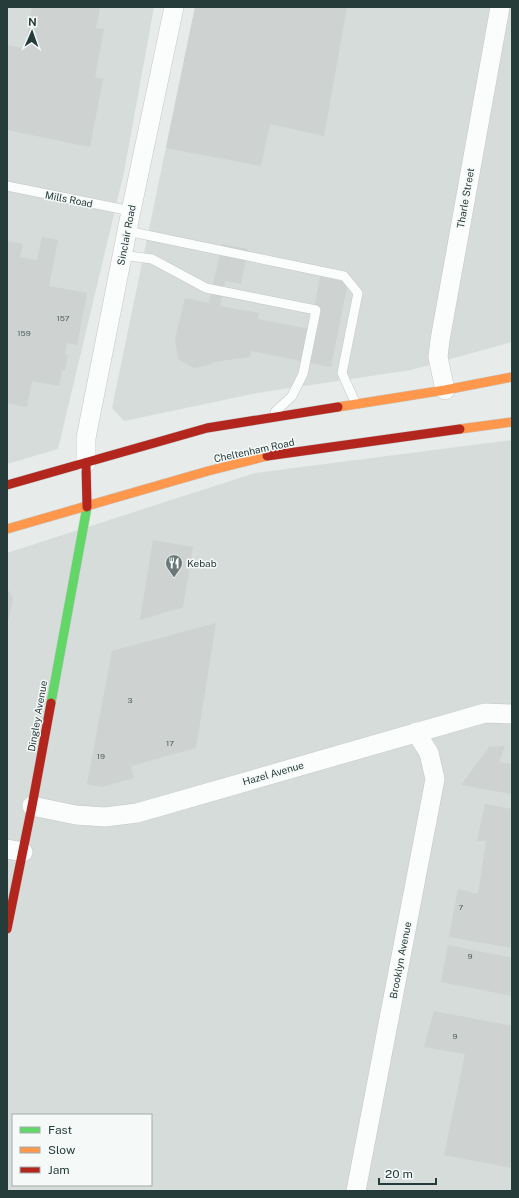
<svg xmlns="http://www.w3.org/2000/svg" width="519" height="1198" viewBox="0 0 519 1198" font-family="'Public Sans',sans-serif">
<rect width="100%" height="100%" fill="#e7ebea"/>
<g fill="#d5dcda" fill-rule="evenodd">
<polygon points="7,7 154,7 124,172 58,449 7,464"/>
<polygon points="195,7 512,7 512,342 411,370 257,393 124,421 112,408"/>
<path d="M512,440V1191H7V553L255,473ZM13,1115H151V1185H13Z"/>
</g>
<g fill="#ced2d1">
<polygon points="32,7 100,7 96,28 104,29 95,77 103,79 90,147 7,130 7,45 25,48"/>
<polygon points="195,7 347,7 324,136 270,124 261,166 166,148"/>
<polygon points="42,237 58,240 49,286 87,293 77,345 67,343 65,355 68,355 65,371 62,370 59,386 32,381 27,407 7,403 7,241 23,244 20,257 37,260"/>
<polygon points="222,244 248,249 241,284 225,281 220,306 259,313 258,319 310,329 320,277 348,282 331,367 251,351 250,357 213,362 212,364 194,368 178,359 175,339 185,298 209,303"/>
<polygon points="153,540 193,547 183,607 140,620"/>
<polygon points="7,588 13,599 8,622 7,622"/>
<polygon points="216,623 196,748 131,766 134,778 102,787 87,784 112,651"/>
<polygon points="505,746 499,762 512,764 512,794 461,785 489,747"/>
<polygon points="485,804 512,809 512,948 449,937 458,889 478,894 486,841 477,841"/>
<polygon points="448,945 512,958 512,996 441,982"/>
<polygon points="434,1011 512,1026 512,1168 444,1155 465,1054 424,1047"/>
</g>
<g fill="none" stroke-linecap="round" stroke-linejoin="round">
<g stroke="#c4c8c7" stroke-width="10">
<g id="lane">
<polyline points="7,186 131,211"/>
<polyline points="127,231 344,276 358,293 342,373 356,404"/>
<polyline points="122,255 152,259 206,288 316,310 303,374 292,396 275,412"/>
</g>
</g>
<g stroke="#c4c8c7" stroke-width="20">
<g id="street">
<polyline points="445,390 438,357 440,340 500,7"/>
<polyline points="86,463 86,438 131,211 174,7"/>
<polyline points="32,806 76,815 105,817 137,813 485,713 512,714"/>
<polyline points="7,849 23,852"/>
<polyline points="356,1191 435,779 429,753 416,732"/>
</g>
</g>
<g stroke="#c4c9c8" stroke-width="10">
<polyline id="fast" points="51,703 87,507"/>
</g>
<g stroke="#c4c9c8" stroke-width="10">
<g id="slow">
<polyline points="338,407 445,390 512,377"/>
<polyline points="460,429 512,422"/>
<polyline points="7,529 208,471 267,456"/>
</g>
</g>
<g stroke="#c4c9c8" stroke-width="10">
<g id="jam">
<polyline points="267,456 460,429"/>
<polyline points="86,463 87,507"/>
<polyline points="7,485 207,428 338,407"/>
<polyline points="7,929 32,806 51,703"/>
</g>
</g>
<use href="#lane" stroke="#fbfcfc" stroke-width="9"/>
<use href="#street" stroke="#fbfcfc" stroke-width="19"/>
<use href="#fast" stroke="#63d668" stroke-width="9"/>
<use href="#slow" stroke="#ff974d" stroke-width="9"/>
<use href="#jam" stroke="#b3261e" stroke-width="9"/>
</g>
<defs>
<g id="restaurant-pin" transform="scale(0.9)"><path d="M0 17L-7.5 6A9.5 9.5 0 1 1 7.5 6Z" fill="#6a7978" stroke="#f5f9f8"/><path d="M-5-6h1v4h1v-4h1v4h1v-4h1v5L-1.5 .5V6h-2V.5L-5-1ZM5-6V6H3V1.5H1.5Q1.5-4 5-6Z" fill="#fff"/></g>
</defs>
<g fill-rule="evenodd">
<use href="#restaurant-pin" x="174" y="563"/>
</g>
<g text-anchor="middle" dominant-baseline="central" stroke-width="3" stroke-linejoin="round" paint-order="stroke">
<g font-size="8" fill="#516261">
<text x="63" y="318">157</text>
<text x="24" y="333">159</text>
<text x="130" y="700">3</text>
<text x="170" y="743">17</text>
<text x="101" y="756">19</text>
<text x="461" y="907">7</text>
<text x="470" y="956">9</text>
<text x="455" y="1036">9</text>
</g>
<g font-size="10" fill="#263c3b" stroke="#f5f9f8">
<text transform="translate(465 198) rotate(-80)">Tharle Street</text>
<text transform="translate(69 199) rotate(11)">Mills Road</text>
<text transform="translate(126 235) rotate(-79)">Sinclair Road</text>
<text transform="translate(254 450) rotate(-12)">Cheltenham Road</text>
<text transform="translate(37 716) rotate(-80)">Dingley Avenue</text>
<text transform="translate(273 773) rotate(-16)">Hazel Avenue</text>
<text transform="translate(400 960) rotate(-79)">Brooklyn Avenue</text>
</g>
<g font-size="10" fill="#263c3b" stroke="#f5f9f8" text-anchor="start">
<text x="187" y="563">Kebab</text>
</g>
</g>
<rect width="519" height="1198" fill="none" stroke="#263c3b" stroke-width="16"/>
<rect x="12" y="1114" width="140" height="72" fill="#f5f9f8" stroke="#a2adac"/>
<rect x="20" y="1127" width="20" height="6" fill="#63d668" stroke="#a2adac"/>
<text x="48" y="1134" font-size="12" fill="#263c3b">Fast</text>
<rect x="20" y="1147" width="20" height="6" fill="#ff974d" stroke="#a2adac"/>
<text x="48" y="1154" font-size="12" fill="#263c3b">Slow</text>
<rect x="20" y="1167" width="20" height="6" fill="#b3261e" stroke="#a2adac"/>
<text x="48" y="1174" font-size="12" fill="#263c3b">Jam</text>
<g transform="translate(32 32) rotate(2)" stroke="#f5f9f8" stroke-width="3" paint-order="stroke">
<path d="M0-3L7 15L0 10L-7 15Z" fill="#263c3b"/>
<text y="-6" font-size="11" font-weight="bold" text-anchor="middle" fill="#263c3b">N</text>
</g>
<path d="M379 1178v6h57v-6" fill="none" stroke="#263c3b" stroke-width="2"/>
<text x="385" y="1178" font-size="12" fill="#263c3b" stroke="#f5f9f8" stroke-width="3" paint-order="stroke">20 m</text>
</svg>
